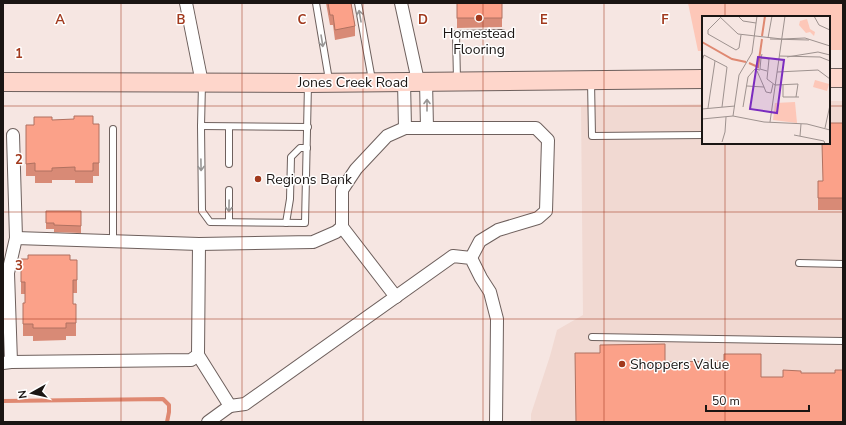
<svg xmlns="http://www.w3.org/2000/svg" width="846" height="425" viewBox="0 0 846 425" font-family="'Nunito Sans',sans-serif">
<rect width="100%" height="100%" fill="#f6e6e2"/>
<polygon fill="#f1d9d2" points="829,101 843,101 843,422 531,422 531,414 550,356 557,330 583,315 581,107 703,104 703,143 829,143"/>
<polygon fill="#fdc7b8" points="688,3 843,3 843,50 829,50 829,17 703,17 703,51 698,51"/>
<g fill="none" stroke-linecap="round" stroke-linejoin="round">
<polyline stroke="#df8871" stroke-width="4" points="3,401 163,399 169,405 169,412 167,422"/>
<g stroke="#6e605d" stroke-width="8">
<g id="lane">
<polyline points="316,3 329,80"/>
<polyline points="358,3 372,80"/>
<polyline points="457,80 456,34 502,33"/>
<polyline points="591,81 592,136 703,135"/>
<polyline points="202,84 201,126 202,211 210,222 305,223 308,84"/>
<polyline points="201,126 308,127"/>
<polyline points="113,129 113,241"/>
<polyline points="229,164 229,127"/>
<polyline points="229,222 229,190"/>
<polyline points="286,223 290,199 291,157 300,148 307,148"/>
<polyline points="799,263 843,264"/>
<polyline points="592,337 843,341"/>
</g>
</g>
<g stroke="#6e605d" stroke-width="14">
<g id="street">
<polyline points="186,3 202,83"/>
<polyline points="401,3 418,81"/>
<polyline points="426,81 427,128"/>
<polyline points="404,82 405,128"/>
<polyline points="13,135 16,238"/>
<polyline points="342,227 396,297"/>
<polyline points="198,355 230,406 208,422"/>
<polyline points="11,362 191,360 198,355 199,244"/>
<polyline points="3,363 11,362 8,273 16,238 199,244 313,242 336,232 342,227 342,190 356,169 387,136 405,128 536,128 548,140 546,211 538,218 498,230 480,241 471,258"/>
<polyline points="230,406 245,404 453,256 471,258 481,278 490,292 497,319 496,422"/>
</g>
</g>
<g stroke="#6e605d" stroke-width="20">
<g id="secondary">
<polyline points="829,78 843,78"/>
<polyline points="3,82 308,83 703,79"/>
</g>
</g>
<use href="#lane" stroke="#fff" stroke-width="6"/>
<use href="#street" stroke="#fff" stroke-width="12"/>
<use href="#secondary" stroke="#fed6cb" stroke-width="18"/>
</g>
<g fill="#d88a76">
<polygon points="326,3 351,3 355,26 355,36 335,40 333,25 330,25"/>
<polygon points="457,3 502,3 502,27 457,28"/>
<polygon points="52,120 93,124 99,163 99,176 93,176 93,183 75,183 75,180 52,180 52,183 35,183 35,176 26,176 26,125 34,125"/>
<polygon points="843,123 843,210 818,210 818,181 823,181"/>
<polygon points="46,211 81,211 81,233 54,232 54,229 46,229"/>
<polygon points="21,259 77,260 77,293 73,293 73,304 76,304 76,336 66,336 66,340 33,341 33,336 23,336 23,303 25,303 25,294 21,294"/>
</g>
<g fill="#fba189" stroke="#b07160">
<polygon points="328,3 351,3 355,26 335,30 333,15 330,15"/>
<rect x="457" y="3" width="45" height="15"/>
<polygon points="74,116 93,116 93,124 99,124 99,163 93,163 93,171 75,171 75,167 52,168 52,171 35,171 35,163 26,164 26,125 34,125 34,117 52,117 52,120 74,119"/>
<polygon points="829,123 843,123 843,198 818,198 818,181 823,181 822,143 829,143"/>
<polygon points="46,211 81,211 81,226 54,225 54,223 46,223"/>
<polygon points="28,255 70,255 70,260 77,260 77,280 73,280 73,304 76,304 76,323 66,323 66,328 33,328 33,324 23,324 23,303 25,303 25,282 21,282 21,259 28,259"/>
<polygon points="665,344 665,362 724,361 724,354 761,354 761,377 783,377 783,370 801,371 801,373 835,373 835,370 843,370 843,422 576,422 575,353 600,353 600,345"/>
</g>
<defs><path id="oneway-shaft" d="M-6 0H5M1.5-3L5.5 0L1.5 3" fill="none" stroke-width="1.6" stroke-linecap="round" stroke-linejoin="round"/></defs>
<g stroke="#989695">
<use href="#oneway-shaft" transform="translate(360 16) rotate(-100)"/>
<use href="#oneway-shaft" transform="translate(322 41) rotate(81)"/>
<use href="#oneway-shaft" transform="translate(427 105) rotate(-90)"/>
<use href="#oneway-shaft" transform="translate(201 165) rotate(89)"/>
<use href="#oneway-shaft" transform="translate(229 206) rotate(91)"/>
</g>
<path fill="none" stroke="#a1391d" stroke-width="1" stroke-opacity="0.55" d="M121,3V422M242,3V422M363,3V422M483,3V422M604,3V422M725,3V17M3,106H703M829,106H843M725,143V422M3,212H843M3,319H843"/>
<g fill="#a1391d" stroke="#fff" stroke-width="1.5">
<circle cx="479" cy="18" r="4"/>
<circle cx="258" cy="179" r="4"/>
<circle cx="622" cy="364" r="4"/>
</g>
<g text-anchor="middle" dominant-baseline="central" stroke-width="3" stroke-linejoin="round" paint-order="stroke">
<g font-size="14" fill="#1a1513" stroke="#fff" text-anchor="start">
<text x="479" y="33" text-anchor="middle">Homestead<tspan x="479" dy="16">Flooring</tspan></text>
<text x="266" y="179">Regions Bank</text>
<text x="630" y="364">Shoppers Value</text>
</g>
<g font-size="14" fill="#1a1513" stroke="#fff">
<text x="353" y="82">Jones Creek Road</text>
</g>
</g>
<g transform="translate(702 16)">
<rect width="128" height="128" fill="#f6e6e2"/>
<path d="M105,3L108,13L113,16L112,20L108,16L104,17L97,9L98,5ZM113,64L127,68L125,75L111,71ZM93,86L95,107L71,104L73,87Z" fill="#fdc7b8"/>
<path fill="none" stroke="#df8871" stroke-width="2" d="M60,20L63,0M0,26L30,43L44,46M47,47L56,51L60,23"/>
<path fill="none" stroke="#9e928f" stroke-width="1" d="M17,0L36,18L80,23L103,22L128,30M36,0L41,5L54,7M112,0L117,9L128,14M18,2L6,14V18L34,34L37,32L39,19M66,22L70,0M68,23L107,24M60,38L59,42L67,43L65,63L73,69M77,40L118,41L128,45M85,41L116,36L128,39M59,42L58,53L65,55M0,45L2,39L25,51L20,91M75,56L116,54L128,63M73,69L96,68L94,81M81,69V81H97M45,70L62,71L55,55M62,71L64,76L69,77L71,68M41,91L46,61L53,53L58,54M6,92L13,45M0,93L33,90M31,100L37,59L50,37L55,0M0,103L31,100L62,106L105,108L128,114M68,106L83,0M123,112L128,89M92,119L122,125L123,128M98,120L99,108M20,126L23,116L24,101"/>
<path fill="#7b2cbf" fill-opacity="0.15" stroke="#7b2cbf" stroke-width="2" d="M56,41L82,44L75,97L48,93Z"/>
<rect width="128" height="128" fill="none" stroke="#1a1513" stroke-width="2"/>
</g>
<g font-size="13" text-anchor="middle" font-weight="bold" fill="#a1391d" stroke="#fff" stroke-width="3" stroke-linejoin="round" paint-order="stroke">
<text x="60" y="24">A</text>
<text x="181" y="24">B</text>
<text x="302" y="24">C</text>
<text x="423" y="24">D</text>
<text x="544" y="24">E</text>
<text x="665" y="24">F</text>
<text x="19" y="58">1</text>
<text x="19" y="164">2</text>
<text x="19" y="270">3</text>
</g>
<rect width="846" height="425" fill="none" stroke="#1a1513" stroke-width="8"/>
<g transform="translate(32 393) rotate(262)" stroke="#ffffff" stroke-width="3" paint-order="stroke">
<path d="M0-3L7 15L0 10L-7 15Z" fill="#1a1513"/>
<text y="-6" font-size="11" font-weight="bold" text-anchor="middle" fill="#1a1513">N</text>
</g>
<path d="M706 405v6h103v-6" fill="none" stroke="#1a1513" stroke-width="2"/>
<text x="712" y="405" font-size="12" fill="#1a1513" stroke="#ffffff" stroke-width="3" paint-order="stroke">50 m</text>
</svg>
